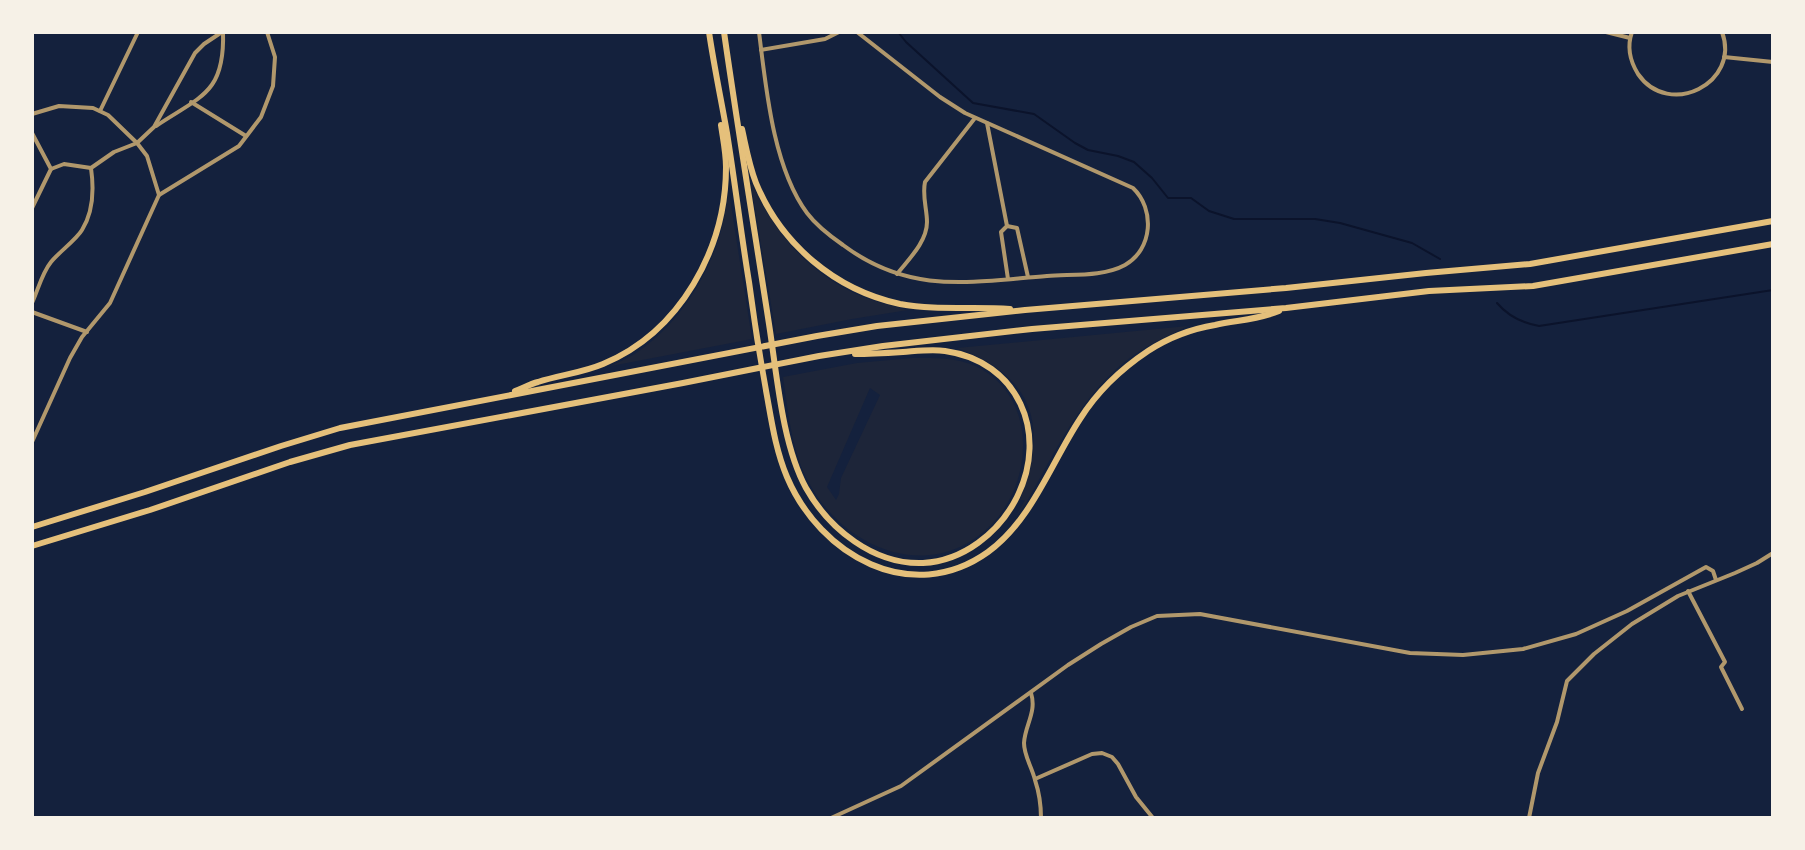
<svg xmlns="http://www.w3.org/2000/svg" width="1805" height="850" viewBox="0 0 1805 850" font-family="Montserrat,sans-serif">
<rect width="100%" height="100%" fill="#14213d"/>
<g fill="#1d2539" fill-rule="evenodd">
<path d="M752,184C774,232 806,270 854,293C871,301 890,305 908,310L852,319L776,334L751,185Z"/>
<path d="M729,192L752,339L611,366C620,361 631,357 639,351C678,324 706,280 720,235C724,221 726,206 729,192Z"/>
<path d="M1188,326C1170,335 1151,343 1134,355C1083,390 1056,451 1026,503L1015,518L1025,500H1020C1049,426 1034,376 957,348Z"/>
<path d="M912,358C936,358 962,357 983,370C1038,403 1032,484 991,525C930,586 840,548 806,477C791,446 788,410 783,377L857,363ZM870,388L880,395L841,478L839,494L836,500L827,487Z"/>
</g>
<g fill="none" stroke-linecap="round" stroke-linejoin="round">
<g stroke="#0b132b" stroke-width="2">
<polyline points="898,32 906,42 973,103 1034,114 1075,143 1088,150 1118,156 1134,162 1152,178 1168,198 1191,198 1209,211 1234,219 1315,219 1340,223 1412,243 1440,259"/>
<path d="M1497,303C1508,316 1522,323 1539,326L1773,290"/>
</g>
<g stroke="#b1986c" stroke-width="4">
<path d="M759,32C766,88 773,167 807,213C816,225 830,236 843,245C910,295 970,282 1047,276C1072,274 1103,277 1125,265C1153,249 1155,209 1133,188L965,113L940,97L857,32"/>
<polyline points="1606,32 1630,38"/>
<path d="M1632,32C1627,46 1630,61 1638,74C1669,119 1741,83 1722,32"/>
<polyline points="761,50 825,39 839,32"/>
<polyline points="1724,57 1773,62"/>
<polyline points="191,102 246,136"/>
<polyline points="100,111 138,32"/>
<polyline points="32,114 59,106 93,108 108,115 137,143 147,156 159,195"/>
<polyline points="987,123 1007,226 1001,232 1008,279"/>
<path d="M156,126C201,96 225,93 223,32"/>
<polyline points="32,133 51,169 32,208"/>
<polyline points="51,169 64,164 91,168"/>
<polyline points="1007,226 1017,228 1028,277"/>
<path d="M897,274C908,260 927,242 927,222C927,209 922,196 925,182L975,118"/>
<path d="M32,303C38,290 42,273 51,262C59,252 76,240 82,230C94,211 94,189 91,168L114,152L137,143L154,127L195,53L204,44L222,32"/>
<polyline points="32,312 87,332"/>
<polyline points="32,442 70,358 82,337 110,303 159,195 239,146 261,117 273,86 275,57 267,32"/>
<polyline points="1688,591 1725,662 1721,667 1742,709"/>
<path d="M1031,693C1037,712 1025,725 1024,743C1024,756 1032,767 1035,780C1039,792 1041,805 1041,818"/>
<polyline points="1035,779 1092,754 1102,753 1112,757 1118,764 1136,797 1153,818"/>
</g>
<g stroke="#b1986c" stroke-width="4">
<polyline points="831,818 901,786 1068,665 1101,644 1131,627 1157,616 1200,614 1410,653 1463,655 1523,649 1576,634 1627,611 1706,567 1713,571 1716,580"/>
<polyline points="1529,818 1538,773 1557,722 1567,681 1594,654 1632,624 1678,596 1735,573 1757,563 1773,553"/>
</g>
<g stroke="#e5c07b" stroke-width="6">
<path d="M709,32C714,66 721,99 727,133C735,183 741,233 749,282C754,320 760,358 767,396C772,424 776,451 787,477C820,555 911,607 988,552C1032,520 1051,463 1080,419C1097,392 1121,369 1148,351C1168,338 1191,329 1215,325C1238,320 1257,320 1279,311"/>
<path d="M724,32C738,130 754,227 769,324C777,375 782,444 806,488C829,529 874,565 923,563C963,561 999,533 1017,497C1049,433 1018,361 945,351C932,349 917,351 903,352C887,353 871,354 855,354"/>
<path d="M742,129C746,147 749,165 756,183C781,244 835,290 900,304C937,311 973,306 1010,309"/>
<path d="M515,391C523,388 530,384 538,382C559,375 582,373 603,364C680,332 726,249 726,167C726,153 723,139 721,125"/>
<polyline points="32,527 145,492 281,446 340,428 817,336 877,326 1025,310 1286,288 1426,273 1530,264 1773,221"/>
<polyline points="32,546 150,510 290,462 350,445 683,383 819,356 883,346 1032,329 1286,308 1429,291 1533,286 1773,244"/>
</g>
</g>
<rect width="1805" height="850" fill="none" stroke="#f6f1e7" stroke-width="68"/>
</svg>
